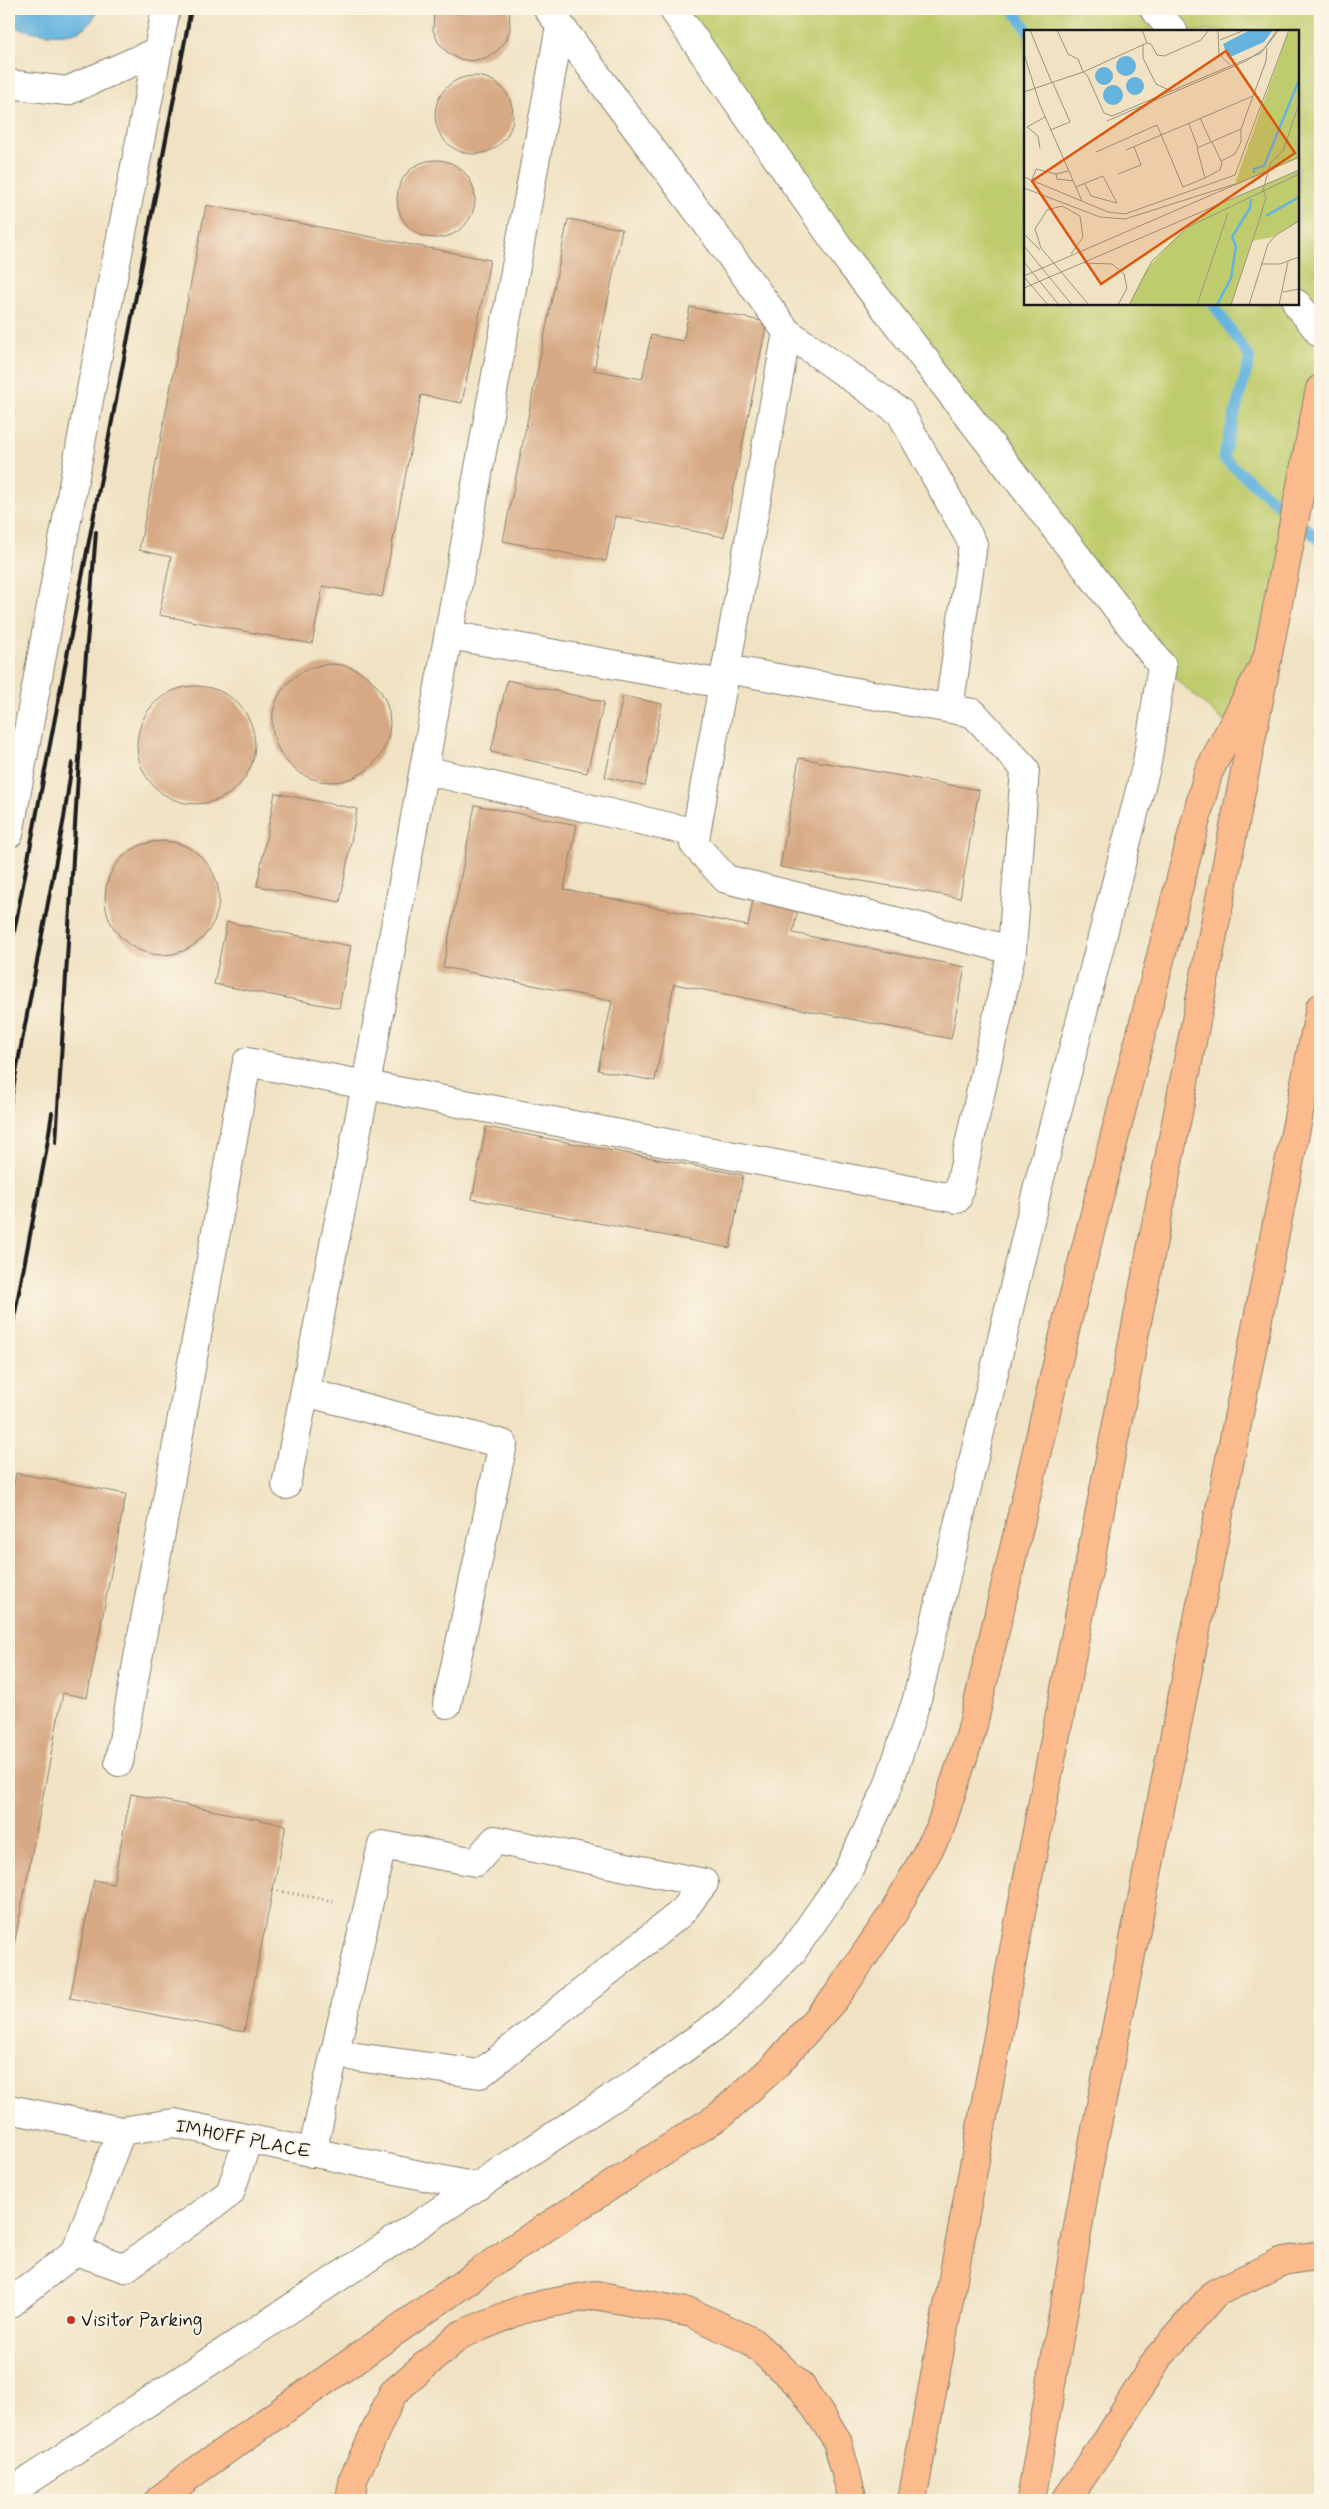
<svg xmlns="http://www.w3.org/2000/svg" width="1329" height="2509" viewBox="0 0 1329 2509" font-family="Mynerve,sans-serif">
<rect width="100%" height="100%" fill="#fcf5e5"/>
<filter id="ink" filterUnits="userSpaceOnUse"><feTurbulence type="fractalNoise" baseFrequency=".02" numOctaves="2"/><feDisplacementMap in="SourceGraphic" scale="10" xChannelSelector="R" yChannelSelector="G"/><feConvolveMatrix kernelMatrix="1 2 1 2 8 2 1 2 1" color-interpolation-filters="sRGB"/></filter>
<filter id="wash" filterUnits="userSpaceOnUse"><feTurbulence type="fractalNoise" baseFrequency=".0096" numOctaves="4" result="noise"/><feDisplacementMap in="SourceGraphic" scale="20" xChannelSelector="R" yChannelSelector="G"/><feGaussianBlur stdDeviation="1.12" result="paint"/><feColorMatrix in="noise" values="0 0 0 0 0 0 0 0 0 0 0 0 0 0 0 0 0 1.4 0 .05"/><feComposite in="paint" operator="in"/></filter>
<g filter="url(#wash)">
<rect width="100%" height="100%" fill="#f0e2c3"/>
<path fill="#bfcc6d" stroke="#6e7444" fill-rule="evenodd" d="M673,9H1320V398L1250,745L1162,666ZM1025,31H1298V304H1025Z"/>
<path fill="#64b3de" stroke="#40687d" d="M9,9H98C85,47 38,33 9,26Z"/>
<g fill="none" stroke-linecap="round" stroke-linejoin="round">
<g stroke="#64b3de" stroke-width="11">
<polyline points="1013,9 1028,31"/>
<polyline points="1213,304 1250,358 1223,458 1320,540"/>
</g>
</g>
<g id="blocks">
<g fill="#d6a883">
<polygon points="434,9 509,9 510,29 506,41 497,51 485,58 472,61 458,59 447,52 438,42 433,30"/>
<circle cx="474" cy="115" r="39"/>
<circle cx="436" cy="199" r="39"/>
<polygon points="206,205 490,260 462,403 421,395 382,597 323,586 312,644 159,615 171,557 139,550"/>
<polygon points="568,219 622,229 594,370 642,379 651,335 683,341 690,307 767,322 724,537 615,516 606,561 503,541"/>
<circle cx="331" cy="723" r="59"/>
<polygon points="507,680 604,702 587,773 491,752"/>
<circle cx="196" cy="745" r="59"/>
<polygon points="623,696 662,704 645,786 605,777"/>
<polygon points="799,758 979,790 960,898 780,867"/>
<polygon points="275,793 357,809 340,902 257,886"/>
<polygon points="475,805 577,825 564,889 748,926 753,900 798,908 793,933 965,967 951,1039 674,984 655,1081 598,1070 612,1001 443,967"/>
<circle cx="162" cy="898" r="57"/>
<polygon points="227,922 351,946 339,1008 214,984"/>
<polygon points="486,1127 743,1175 730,1248 472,1199"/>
<polygon points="16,1473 126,1494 87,1698 63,1693 10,1966 9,1511"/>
<polygon points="131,1794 286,1825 244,2032 70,1998 94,1880 113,1884"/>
</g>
</g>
</g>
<g filter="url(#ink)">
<use href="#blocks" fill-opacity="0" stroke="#867f70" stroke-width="1"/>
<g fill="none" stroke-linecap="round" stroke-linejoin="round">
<g stroke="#867f70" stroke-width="30">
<g id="minor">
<polyline points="1154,9 1173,31"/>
<polyline points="9,84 67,91 158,51"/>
<polyline points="1297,304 1320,333"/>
<polyline points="787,332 900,412 973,544 949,708"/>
<polyline points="449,635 723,684"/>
<polyline points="726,669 973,713 1025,769 1012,950"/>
<polyline points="424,770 696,833"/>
<polyline points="9,834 88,405 166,9"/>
<polyline points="305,1392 503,1444 447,1704"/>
<polyline points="286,1485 366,1085 560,26"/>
<polyline points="119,1762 247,1062 957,1199 1012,950 726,879 694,844 787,332 548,9"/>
<polyline points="9,2109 121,2131 174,2123 476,2187"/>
<polyline points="312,2153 382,1845 476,1862 495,1840 704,1883 681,1913 480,2074 335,2054"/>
<polyline points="76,2251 125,2268 230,2193 248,2139"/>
<polyline points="9,2304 76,2251 121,2131"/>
<polyline points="9,2493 644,2077 729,2016 792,1952 847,1873 887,1789 917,1699 1038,1186 1147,763 1162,666 850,263 673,9"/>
</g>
</g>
<g stroke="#867f70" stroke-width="30">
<g id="highway">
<polyline points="159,2500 192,2474 514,2248 719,2116 775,2066 836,1997 894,1912 939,1831 971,1733 1067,1322 1208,773 1267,659"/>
<polyline points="350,2500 354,2477 393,2393 460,2335 528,2307 595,2295 692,2313 751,2341 801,2386 837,2440 853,2500"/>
<polyline points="912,2500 1018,1928 1320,389"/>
<polyline points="1031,2500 1087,2175 1320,1008"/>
<polyline points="1066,2500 1108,2439 1157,2359 1215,2293 1283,2261 1320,2255"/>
</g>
</g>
<polyline stroke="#867f70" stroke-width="3" stroke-dasharray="1 4" stroke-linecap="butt" points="273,1890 333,1901"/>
<use href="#minor" stroke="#fff" stroke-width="28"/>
<use href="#highway" stroke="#fbbb8c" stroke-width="28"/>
<g stroke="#1c1c1c" stroke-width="4">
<polyline points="9,958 191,9"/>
<polyline points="9,1110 64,818 72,763"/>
<polyline points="56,1142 83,692 96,532"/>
<polyline points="9,1344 46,1152 52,1113"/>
</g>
</g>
</g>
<circle fill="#c8321e" stroke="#fcf5e5" stroke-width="2" cx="71" cy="2320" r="5"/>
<g text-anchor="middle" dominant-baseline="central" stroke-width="4" stroke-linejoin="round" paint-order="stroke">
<g font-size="19" fill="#1c1c1c" stroke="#fcf5e5">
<text transform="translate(243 2139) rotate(11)">IMHOFF PLACE</text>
</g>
<g font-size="19" fill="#1c1c1c" stroke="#fcf5e5" text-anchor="start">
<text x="81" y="2320">Visitor Parking</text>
</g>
</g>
<g transform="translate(1024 30)">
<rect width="275" height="275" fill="#f0e2c3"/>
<path d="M265,0H275V128L210,156ZM275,140V191L249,207L228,211L207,275H105L122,240L151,208L189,177Z" fill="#bfcc6d"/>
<path d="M226,0H249L240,12L204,28L199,14ZM92 36a10 10 0 1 1 20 0a10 10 0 1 1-20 0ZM71 46a9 9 0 1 1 18 0a9 9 0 1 1-18 0ZM102 56a9 9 0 1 1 18 0a9 9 0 1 1-18 0ZM79 65a10 10 0 1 1 20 0a10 10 0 1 1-20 0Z" fill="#64b3de"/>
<path fill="none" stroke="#64b3de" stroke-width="2.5" d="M230,143V139L240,136L275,50M242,186L275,167M193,275L207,248L212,216L208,207L226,178L227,169"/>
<path fill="none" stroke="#9b9380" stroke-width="1" d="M6,0L28,53M33,0L44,24L54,29L59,42L123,13L118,0M194,0L195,24L206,35M196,10L221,0M123,13L127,14L133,25L140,26L177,10L185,0M119,14V28L132,54L147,61M0,24L16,75L58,171M0,62L59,42L63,45L80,83L88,86L237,23L255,0M176,88L187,112M83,91L222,31L240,19L253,0M165,94L174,118M26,100L46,92L29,53M16,118L14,106L3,97L21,87M102,120L229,66M72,122L133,95L159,157L181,148L173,118L217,99L242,31L243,18M197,131L211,124L217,112V99M32,144L33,149L50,151M94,144L117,135L110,117M0,147L84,182L101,184L211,145L265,0M181,148L196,140L198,133L188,112M8,150L12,139L32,144L44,141M52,157L79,146L93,173L67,166L61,154M0,158L76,187L101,189L211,154M0,204L16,220M0,216L48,275M47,224L59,207L56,186L38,176L23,180L11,199L17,218L65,275M0,232L35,275M60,233L88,234L100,244L103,258L94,275M237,234H256L275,227M0,246L275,127M0,247L24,275M0,258L275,140M259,262L275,259M105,275L128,231L164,197L275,144M173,275L204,183M207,275L235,191L242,167L239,160L247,132L259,121L275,74M225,275L244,214L252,205L275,191M255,275L264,232"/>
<path fill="#de560d" fill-opacity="0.15" stroke="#de560d" stroke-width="2.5" d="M202,21L271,123L77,254L8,151Z"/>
<rect width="275" height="275" fill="none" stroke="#1c1c1c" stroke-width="2.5"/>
</g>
<rect width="1329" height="2509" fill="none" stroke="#fcf5e5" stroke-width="30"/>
</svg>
